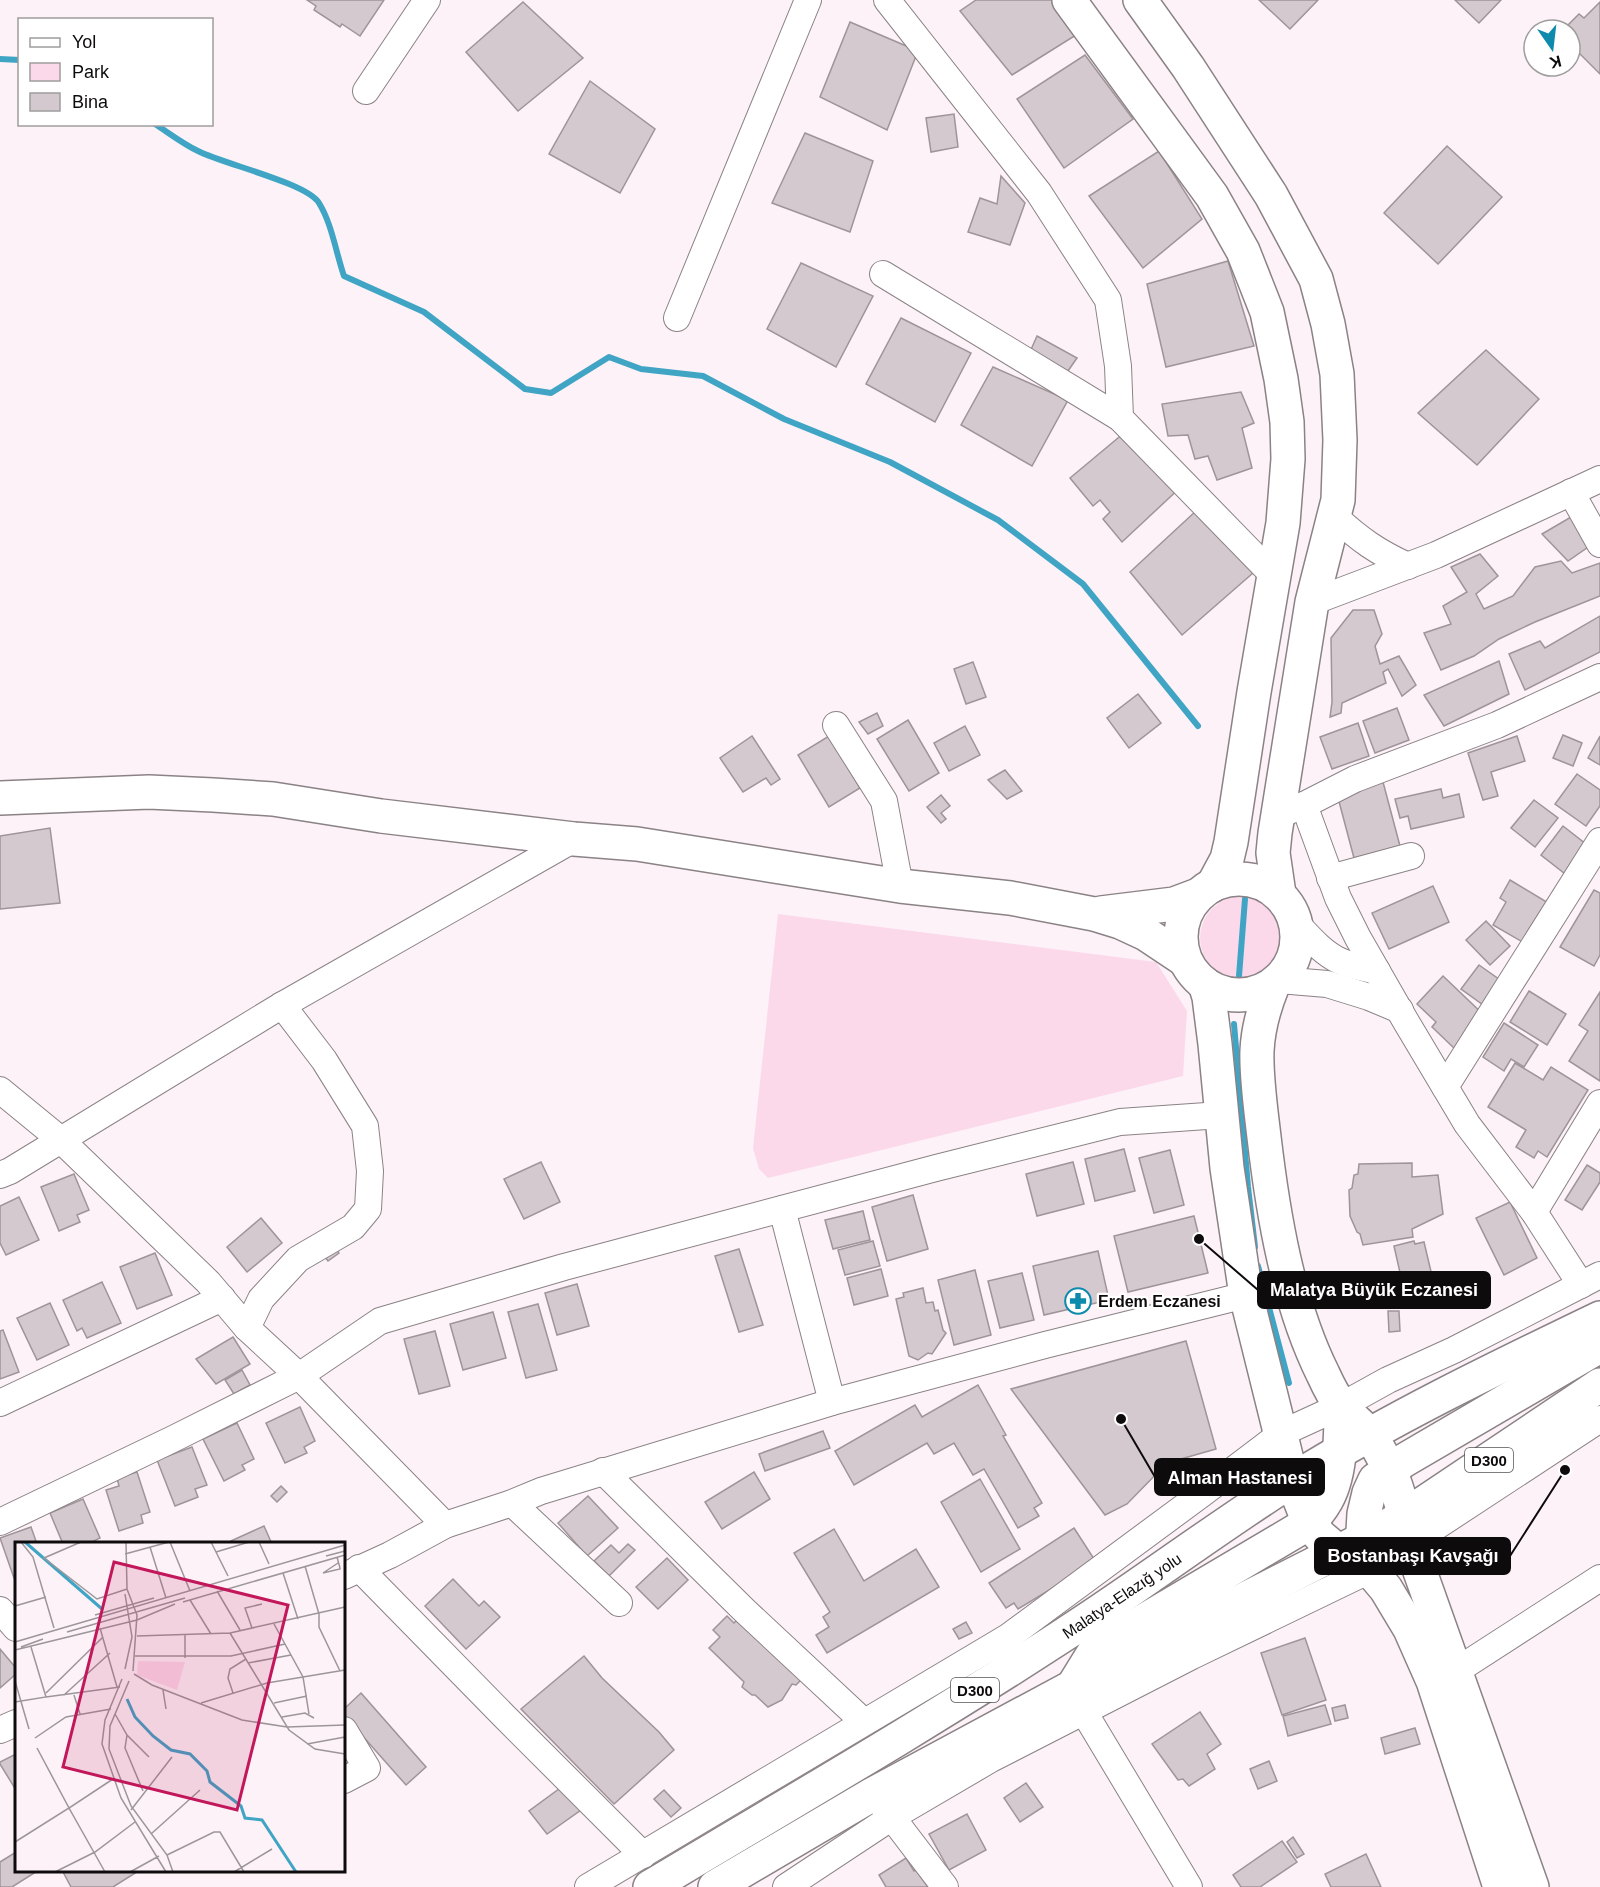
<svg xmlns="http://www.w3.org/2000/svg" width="1600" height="1887" viewBox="0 0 1600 1887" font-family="Helvetica,sans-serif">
<rect width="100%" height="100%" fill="#fcf2f7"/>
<g fill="#fcd9ea">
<circle cx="1242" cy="938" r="42"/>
<polygon points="778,914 1156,962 1187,1011 1183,1076 768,1178 759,1169 753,1148"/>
</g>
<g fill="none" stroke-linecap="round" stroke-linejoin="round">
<g stroke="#40a4c5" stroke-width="6">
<polyline points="0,59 20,60"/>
<path d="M155,124C169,133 183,144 198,151C223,164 307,183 319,203C332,224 336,253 344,276L424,312L525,389L551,393L609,357L641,369L703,376L784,419L890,462L998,520L1083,584L1198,726"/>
<polyline points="1239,976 1245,899"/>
<polyline points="1234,1024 1248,1187 1255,1247"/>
<polyline points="1258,1266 1289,1383"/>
</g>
</g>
<g fill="#d4c9ce" stroke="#9e9499" stroke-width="1.5">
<polygon points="307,0 384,0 360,36 342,24 340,27 314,10 316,6"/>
<polygon points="976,0 1052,0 1076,35 1012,75 960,11"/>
<polygon points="1259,0 1318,0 1290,29"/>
<polygon points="1455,0 1501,0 1479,23"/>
<polygon points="523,2 583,58 518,111 466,52"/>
<polygon points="1600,2 1600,74 1570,44 1570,30 1563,30 1579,14 1584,18"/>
<polygon points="850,22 918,51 887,130 820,97"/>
<polygon points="1085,55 1133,119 1064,168 1017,99"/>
<polygon points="590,81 655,129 620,193 549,154"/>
<polygon points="954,114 958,147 931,152 926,118"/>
<polygon points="805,133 873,161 850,232 772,203"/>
<polygon points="1447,146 1502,197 1438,264 1384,213"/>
<polygon points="1159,151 1202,219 1143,268 1089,196"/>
<polygon points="1001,176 1025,203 1010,245 968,232 980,198 997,204"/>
<polygon points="1228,261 1254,346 1166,367 1147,284"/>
<polygon points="801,263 873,296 836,367 767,329"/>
<polygon points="901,318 971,353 935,422 866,384"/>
<polygon points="1037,336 1077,358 1068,371 1029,354"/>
<polygon points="1486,350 1539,399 1477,465 1418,413"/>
<polygon points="993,367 1068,400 1032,466 961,425"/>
<polygon points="1241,392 1254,423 1242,428 1252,468 1217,480 1208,456 1195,459 1188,435 1168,436 1162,404"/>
<polygon points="1130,428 1184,484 1122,542 1103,519 1110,512 1100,500 1093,506 1070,478"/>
<polygon points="1197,510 1253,573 1182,635 1130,572"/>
<polygon points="1571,517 1591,545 1568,561 1542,534"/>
<polygon points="1480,554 1498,576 1476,594 1484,609 1513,596 1535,567 1561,561 1572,573 1600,563 1600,596 1535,622 1499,639 1474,656 1441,670 1424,633 1451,624 1443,606 1467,592 1451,567"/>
<polygon points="1353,610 1374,610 1382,634 1375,646 1380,664 1399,656 1416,685 1402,696 1388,669 1383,672 1386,683 1342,703 1341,713 1330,717 1332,702 1331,638"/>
<polygon points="1600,616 1600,652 1525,690 1509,654 1540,641 1545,648"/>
<polygon points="1499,661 1509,694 1444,726 1424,695"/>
<polygon points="973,662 986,697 966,704 954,669"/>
<polygon points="1138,694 1161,723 1129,748 1107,718"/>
<polygon points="1397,708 1409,740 1375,753 1363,721"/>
<polygon points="877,713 883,726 868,734 859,722"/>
<polygon points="908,720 939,773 909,791 877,739"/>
<polygon points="1358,723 1369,756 1332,769 1320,737"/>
<polygon points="965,726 980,755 949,771 934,743"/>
<polygon points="1563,735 1582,743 1573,766 1553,758"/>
<polygon points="752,736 780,779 771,785 766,778 743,792 720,758"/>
<polygon points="829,736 860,788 829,807 798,755"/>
<polygon points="1517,736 1525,761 1491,772 1498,796 1483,800 1468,753"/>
<polygon points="1600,736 1600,765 1588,758"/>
<polygon points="1005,770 1022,791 1007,799 988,780"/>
<polygon points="1577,774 1600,790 1600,806 1586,826 1555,804"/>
<polygon points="1383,782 1400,846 1354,858 1337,794"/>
<polygon points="1441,789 1443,798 1459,794 1464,817 1411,829 1408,816 1400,818 1395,799"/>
<polygon points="941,795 950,806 941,813 946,819 941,823 927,807"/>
<polygon points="1534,800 1558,818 1535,847 1511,828"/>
<polygon points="1563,826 1591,848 1569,877 1541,855"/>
<polygon points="50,828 60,903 0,909 0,836"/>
<polygon points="1510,880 1550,904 1526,944 1493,925 1506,902 1500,898"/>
<polygon points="1433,886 1449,922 1389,949 1372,913"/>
<polygon points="1594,890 1600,893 1600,955 1594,966 1560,947"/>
<polygon points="1486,921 1510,946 1490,965 1466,940"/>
<polygon points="1479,965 1503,982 1486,1007 1461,989"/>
<polygon points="1443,976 1487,1018 1456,1050 1432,1027 1436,1022 1417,1004"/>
<polygon points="1529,991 1566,1014 1547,1045 1510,1022"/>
<polygon points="1600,992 1600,1081 1569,1061 1588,1031 1579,1025"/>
<polygon points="1504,1023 1538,1045 1524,1067 1511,1059 1504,1071 1483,1057"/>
<polygon points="1515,1063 1543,1080 1551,1067 1588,1090 1547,1157 1538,1151 1534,1158 1516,1147 1526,1130 1488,1107"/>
<polygon points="1124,1149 1135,1191 1095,1201 1085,1159"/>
<polygon points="1170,1150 1184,1205 1154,1213 1139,1158"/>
<polygon points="541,1162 560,1202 524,1219 504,1179"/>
<polygon points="1073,1162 1084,1204 1037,1216 1026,1174"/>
<polygon points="1412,1163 1412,1177 1438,1175 1443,1214 1412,1229 1413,1237 1363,1245 1360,1234 1357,1232 1350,1216 1349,1190 1352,1188 1354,1175 1358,1174 1359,1164"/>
<polygon points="1587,1165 1600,1173 1600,1182 1582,1210 1565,1200"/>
<polygon points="74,1174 89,1210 77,1215 80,1222 59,1231 41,1187"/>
<polygon points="913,1195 928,1249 887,1261 872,1207"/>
<polygon points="19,1197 39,1240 6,1255 0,1243 0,1206"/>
<polygon points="1510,1202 1537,1258 1504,1275 1476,1218"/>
<polygon points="863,1211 870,1240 833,1249 825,1220"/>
<polygon points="1194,1216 1208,1273 1128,1292 1114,1236"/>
<polygon points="261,1218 282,1243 247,1272 227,1247"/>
<polygon points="873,1241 880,1266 845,1275 838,1250"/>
<polygon points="1414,1241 1415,1244 1424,1242 1433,1280 1403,1286 1394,1246"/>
<polygon points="334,1245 339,1253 328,1261 322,1253"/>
<polygon points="739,1249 763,1325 739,1332 715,1256"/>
<polygon points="1098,1251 1109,1300 1044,1315 1033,1266"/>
<polygon points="155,1253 172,1295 137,1309 120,1267"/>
<polygon points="881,1269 888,1296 854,1305 847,1278"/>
<polygon points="975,1270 991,1335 954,1345 938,1280"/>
<polygon points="1022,1273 1034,1320 1000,1328 988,1281"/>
<polygon points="102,1282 121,1323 87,1338 82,1328 77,1331 63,1300"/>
<polygon points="577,1284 589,1326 557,1335 545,1293"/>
<polygon points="923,1288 926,1303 933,1302 935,1311 938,1310 943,1330 946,1333 932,1354 928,1353 918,1360 909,1356 896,1299 904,1297 903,1293"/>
<polygon points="50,1303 69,1345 37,1360 17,1318"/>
<polygon points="538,1304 557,1370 526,1378 508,1312"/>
<polygon points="1388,1311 1399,1311 1400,1331 1389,1332"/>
<polygon points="493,1312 506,1358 463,1370 450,1324"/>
<polygon points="3,1330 19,1372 0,1379 0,1331"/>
<polygon points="435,1331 450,1386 419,1394 404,1339"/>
<polygon points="233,1337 250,1364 216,1384 196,1359"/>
<polygon points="1186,1341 1216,1449 1167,1463 1127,1504 1105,1515 1011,1389"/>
<polygon points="242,1370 250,1385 234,1394 225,1380"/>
<polygon points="978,1385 1006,1435 1003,1436 1042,1503 1034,1508 1039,1516 1018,1528 984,1469 973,1475 954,1443 934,1454 927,1443 854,1485 835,1451 915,1405 922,1417"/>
<polygon points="300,1407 315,1441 304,1447 307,1453 285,1463 266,1423"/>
<polygon points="237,1423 254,1459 242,1465 245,1470 224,1481 203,1439"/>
<polygon points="823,1431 830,1448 765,1471 759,1454"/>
<polygon points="192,1447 207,1485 195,1489 198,1497 175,1506 157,1460"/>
<polygon points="137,1472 150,1512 141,1515 143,1523 119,1531 106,1490 119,1486 117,1478"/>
<polygon points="754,1472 770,1499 722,1529 705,1502"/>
<polygon points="980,1479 1020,1549 981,1572 941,1502"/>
<polygon points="281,1486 287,1492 277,1502 271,1496"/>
<polygon points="588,1496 618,1528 587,1556 558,1523"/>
<polygon points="83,1499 100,1538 88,1544 63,1544 50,1513"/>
<polygon points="264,1526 272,1544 232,1544 231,1541"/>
<polygon points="31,1527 37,1544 16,1544 16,1577 14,1578 0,1538"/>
<polygon points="1074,1528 1096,1562 1018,1609 1014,1603 1006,1608 989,1583"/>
<polygon points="834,1529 864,1581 916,1549 939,1587 827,1653 816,1635 829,1627 823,1617 830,1612 794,1553"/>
<polygon points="628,1544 635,1550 609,1576 594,1561 611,1545 619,1553"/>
<polygon points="667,1558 688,1580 658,1609 636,1587"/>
<polygon points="453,1579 479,1606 484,1601 500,1617 466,1649 425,1606"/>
<polygon points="745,1612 808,1673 796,1685 792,1684 782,1700 768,1707 755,1695 752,1695 742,1687 744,1682 709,1648 720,1637 713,1630 727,1616 734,1623"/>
<polygon points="966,1622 972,1633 959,1639 953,1629"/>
<polygon points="1305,1638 1326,1700 1282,1715 1261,1653"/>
<polygon points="0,1649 16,1668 16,1674 0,1688"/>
<polygon points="584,1656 602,1678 659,1732 674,1750 614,1804 521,1709"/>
<polygon points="361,1693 426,1767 406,1785 344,1715 344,1709"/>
<polygon points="1325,1705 1331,1724 1288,1736 1283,1716"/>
<polygon points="1345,1705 1348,1718 1335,1721 1332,1708"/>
<polygon points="1200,1712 1221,1744 1207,1754 1215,1769 1189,1786 1183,1779 1178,1780 1152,1744"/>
<polygon points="1415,1728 1420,1744 1385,1754 1381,1738"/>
<polygon points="16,1754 16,1790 0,1764 0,1762"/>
<polygon points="1269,1761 1277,1781 1258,1789 1250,1769"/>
<polygon points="1026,1783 1043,1807 1020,1822 1004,1798"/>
<polygon points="563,1786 581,1810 547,1834 529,1811"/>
<polygon points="664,1790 681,1808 671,1817 654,1799"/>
<polygon points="967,1814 986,1850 949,1870 929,1834"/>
<polygon points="1293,1837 1304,1854 1297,1858 1287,1842"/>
<polygon points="1282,1841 1297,1862 1260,1887 1241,1887 1233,1875"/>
<polygon points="16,1852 16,1870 39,1870 12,1887 0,1887 0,1862"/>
<polygon points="1366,1854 1381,1887 1331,1887 1325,1874"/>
<polygon points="906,1858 914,1871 916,1870 928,1887 886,1887 879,1875"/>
<polygon points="62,1870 140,1870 113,1887 71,1887"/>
</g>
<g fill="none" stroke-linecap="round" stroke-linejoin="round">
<g stroke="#8b8286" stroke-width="28">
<g id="minor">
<polyline points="887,0 1039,193 1108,300 1118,366 1120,418"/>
<polyline points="366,91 427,0"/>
<polyline points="883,274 1120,418 1273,575"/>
<polyline points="677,318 808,0"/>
<polyline points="1571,492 1600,544"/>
<path d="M1334,516C1359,539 1377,552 1408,566"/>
<polyline points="1312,602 1436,555 1600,479"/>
<polyline points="836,725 884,801 900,886"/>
<polyline points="1304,805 1338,898 1358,938 1405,1020 1467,1124 1534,1212 1581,1285"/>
<polyline points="1289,811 1304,805 1355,779 1497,725 1600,677"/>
<polyline points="1330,878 1411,856"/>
<path d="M1297,924C1310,938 1323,953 1340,961C1351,966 1365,968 1377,971"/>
<polyline points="1279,980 1327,984 1369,997 1400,1010"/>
<polyline points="1445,1087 1600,841"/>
<polyline points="0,1090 61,1140 208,1282 247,1328 299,1376 445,1525"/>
<polyline points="0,1175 10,1171 279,1007 574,839"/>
<polyline points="782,1209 832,1402"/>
<polyline points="1534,1212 1600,1103"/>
<polyline points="247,1328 261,1299 298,1259 353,1227 368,1209 370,1171 365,1126 324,1060 282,1005"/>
<polyline points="0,1403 222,1298"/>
<polyline points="603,1471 745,1611 864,1722"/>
<polyline points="512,1503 619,1603"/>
<polyline points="0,1522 173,1439 299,1376 380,1321 564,1267 936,1168 1120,1122 1221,1115"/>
<polyline points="359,1568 503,1715 643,1855"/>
<polyline points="344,1576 390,1555 445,1525 512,1503 541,1491 832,1402 1045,1345 1246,1295"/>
<polyline points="0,1610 16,1628"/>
<polyline points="1439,1679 1456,1671 1600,1578"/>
<polyline points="1077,1696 1084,1712 1189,1887"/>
<polyline points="0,1730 16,1723"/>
<polyline points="344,1730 367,1768 344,1780"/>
<polyline points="881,1803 945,1887"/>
<polyline points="588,1887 1008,1637 1203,1493 1282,1433 1341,1406 1388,1380 1454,1350 1600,1275"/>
<polyline points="786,1887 892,1817 991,1759 1192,1656 1370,1570 1600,1419"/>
</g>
</g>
<g stroke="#8b8286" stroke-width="36">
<g id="major">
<polyline points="1069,0 1212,196 1243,251 1267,312 1281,379 1287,422 1288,459 1283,523 1254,692 1231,842 1227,859 1213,885"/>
<polyline points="1140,0 1188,67 1271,195 1316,279 1328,324 1337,374 1340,440 1338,500 1312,602 1275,833 1273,853 1279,894"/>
<polyline points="0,798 149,792 213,795 273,799 381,816 574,839 637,844 900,886 1010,898 1094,914 1120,922 1146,934 1185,960"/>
<circle cx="1239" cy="937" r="58"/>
<polyline points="1101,913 1174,904 1198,895"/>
<polyline points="1205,984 1209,997 1215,1044 1227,1168 1246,1295 1292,1480 1309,1523 1320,1536 1339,1552 1370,1570 1386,1589 1410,1629 1433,1681 1500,1887"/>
<path d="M1273,985C1264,1007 1258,1028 1257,1051C1256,1077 1261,1111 1264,1137C1273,1214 1288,1304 1323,1374C1328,1385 1334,1397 1341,1406C1348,1415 1359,1423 1367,1432C1376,1443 1384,1458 1390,1471C1404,1502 1407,1534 1418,1566L1532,1887"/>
</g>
</g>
<g stroke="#8b8286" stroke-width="36">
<g id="highway">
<polyline points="1370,1570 1363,1531 1364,1514 1369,1493 1375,1480 1403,1461 1600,1346"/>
<path d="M1075,1683L1096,1649L1309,1523C1314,1517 1320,1511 1324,1504C1341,1479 1341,1435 1341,1406"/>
<path d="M650,1887C787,1805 925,1725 1059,1638C1139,1587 1214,1529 1294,1479C1392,1418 1496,1368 1600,1318"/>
<polyline points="715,1887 873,1794 1072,1687 1377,1532 1406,1515 1600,1385"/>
</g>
</g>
<use href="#minor" stroke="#fff" stroke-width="26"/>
<use href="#major" stroke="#fff" stroke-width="33"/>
<use href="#highway" stroke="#fff" stroke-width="33"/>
</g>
<defs>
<g id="pharmacy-ring" transform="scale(1.35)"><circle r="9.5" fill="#fff" stroke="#0d8aac" stroke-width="1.5"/><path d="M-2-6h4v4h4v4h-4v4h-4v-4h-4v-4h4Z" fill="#0d8aac"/></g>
</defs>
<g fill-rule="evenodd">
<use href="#pharmacy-ring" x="1078" y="1301"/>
</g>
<g text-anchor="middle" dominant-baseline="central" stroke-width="4.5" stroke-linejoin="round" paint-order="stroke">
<g fill="#fff" stroke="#565455" stroke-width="1.5">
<rect x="1465" y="1448" width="48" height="24" rx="4.5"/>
<rect x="951" y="1678" width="48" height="24" rx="4.5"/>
</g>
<g font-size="15" font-weight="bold" fill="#0e0b0c">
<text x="1489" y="1460">D300</text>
<text x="975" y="1690">D300</text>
</g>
<g font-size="16" font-weight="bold" fill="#0e0b0c" stroke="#fff" text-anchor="start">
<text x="1098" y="1301">Erdem Eczanesi</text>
</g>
<g font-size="16" fill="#0e0b0c" stroke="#fff">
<text transform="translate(1122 1596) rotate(-34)">Malatya-Elazığ yolu</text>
</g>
</g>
<g transform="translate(15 1542)">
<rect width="330" height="330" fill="#fcf2f7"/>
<path d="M123,119L170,120L162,148L122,133Z" fill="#fcd9ea"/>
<path fill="none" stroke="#40a4c5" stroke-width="3" d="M10,0L87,67M112,157L120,175L138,194L156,208L175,212L192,229L195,240L226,264L230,276L247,278L281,330"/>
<path fill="none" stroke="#9d9699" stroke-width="1.5" d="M6,0L18,15L39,86M66,0L29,16L82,57L112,47M111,0L112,47L122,73L118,129M155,0L175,49M196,0L213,34M244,0L254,22M135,5L151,56M201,10L234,0M110,12L154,0M311,14L330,9M322,15L325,26V27L308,31L323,21M290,24L304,72V85L325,129M268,31L283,77M202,49L225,88M110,52L117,95L110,127M175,58L196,92M168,60L330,13M0,64L31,55M80,73L139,56M259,82L288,135L294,172M85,86L102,145M237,86L230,66L247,62M52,90L170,56M215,91L274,188L300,207L330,212M170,93V116M122,94L215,91L330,65M0,100L330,3M6,105L28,97M0,108L122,78L160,62M120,114H216L270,102M233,121L276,113M119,132L137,143L227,178L272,185L330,183M107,137L90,178L87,202L106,256L151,330M0,139L14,187M114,139L95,184L94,207L116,264L152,313L158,330M148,148L151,167M31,151L88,95M218,151L213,136L215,127L231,117M49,153L95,111M59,153L65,172M31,155L105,145M0,160L31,155L16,105M186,161L252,141L330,128M259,161L292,154M100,172L112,193L134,215M267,175L290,171L299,176M112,193L110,206L128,249M20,196L51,175L96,167M292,202L330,195M116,268L157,215M136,292L185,248M0,300L54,266L22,206M152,313L199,290H205L229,330M40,330L80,310L120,280M90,330L54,266L98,237M115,330L144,314M219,330L257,307"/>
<path fill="#c2185b" fill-opacity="0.15" stroke="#c2185b" stroke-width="3" d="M99,20L273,63L222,268L48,225Z"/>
<rect width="330" height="330" fill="none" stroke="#0e0b0c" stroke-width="3"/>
</g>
<path fill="none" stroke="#0e0b0c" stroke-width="2" d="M1199 1239L1258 1290M1121 1419L1155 1477M1565 1470L1510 1556"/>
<g fill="#0e0b0c" stroke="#fff" stroke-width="2">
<circle cx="1199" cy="1239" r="6"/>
<circle cx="1121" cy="1419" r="6"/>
<circle cx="1565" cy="1470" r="6"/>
</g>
<g fill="#0e0b0c" stroke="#0e0b0c" stroke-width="2">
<rect x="1258" y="1272" width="232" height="36" rx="6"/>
<rect x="1155" y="1459" width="169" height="36" rx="6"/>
<rect x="1315" y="1538" width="195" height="36" rx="6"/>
</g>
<g font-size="18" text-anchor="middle" font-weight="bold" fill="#fff">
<text x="1374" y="1296">Malatya Büyük Eczanesi</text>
<text x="1240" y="1484">Alman Hastanesi</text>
<text x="1413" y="1562">Bostanbaşı Kavşağı</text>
</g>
<rect x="18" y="18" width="195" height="108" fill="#ffffff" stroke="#9f9d9e" stroke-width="1.5"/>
<rect x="30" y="38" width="30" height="9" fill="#ffffff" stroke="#9f9d9e" stroke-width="1.5"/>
<text x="72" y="48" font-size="18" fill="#0e0b0c">Yol</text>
<rect x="30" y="63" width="30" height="18" fill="#fcd9ea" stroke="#9f9d9e" stroke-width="1.5"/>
<text x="72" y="78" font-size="18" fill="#0e0b0c">Park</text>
<rect x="30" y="93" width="30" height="18" fill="#d4c9ce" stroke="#9f9d9e" stroke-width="1.5"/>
<text x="72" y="108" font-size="18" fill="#0e0b0c">Bina</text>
<g transform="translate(1552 48) rotate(166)"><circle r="28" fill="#ffffff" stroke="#9f9d9e" stroke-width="1.5"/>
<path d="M0-4.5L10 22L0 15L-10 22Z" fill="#0d8aac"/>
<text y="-9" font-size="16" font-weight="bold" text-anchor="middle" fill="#0e0b0c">K</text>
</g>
</svg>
